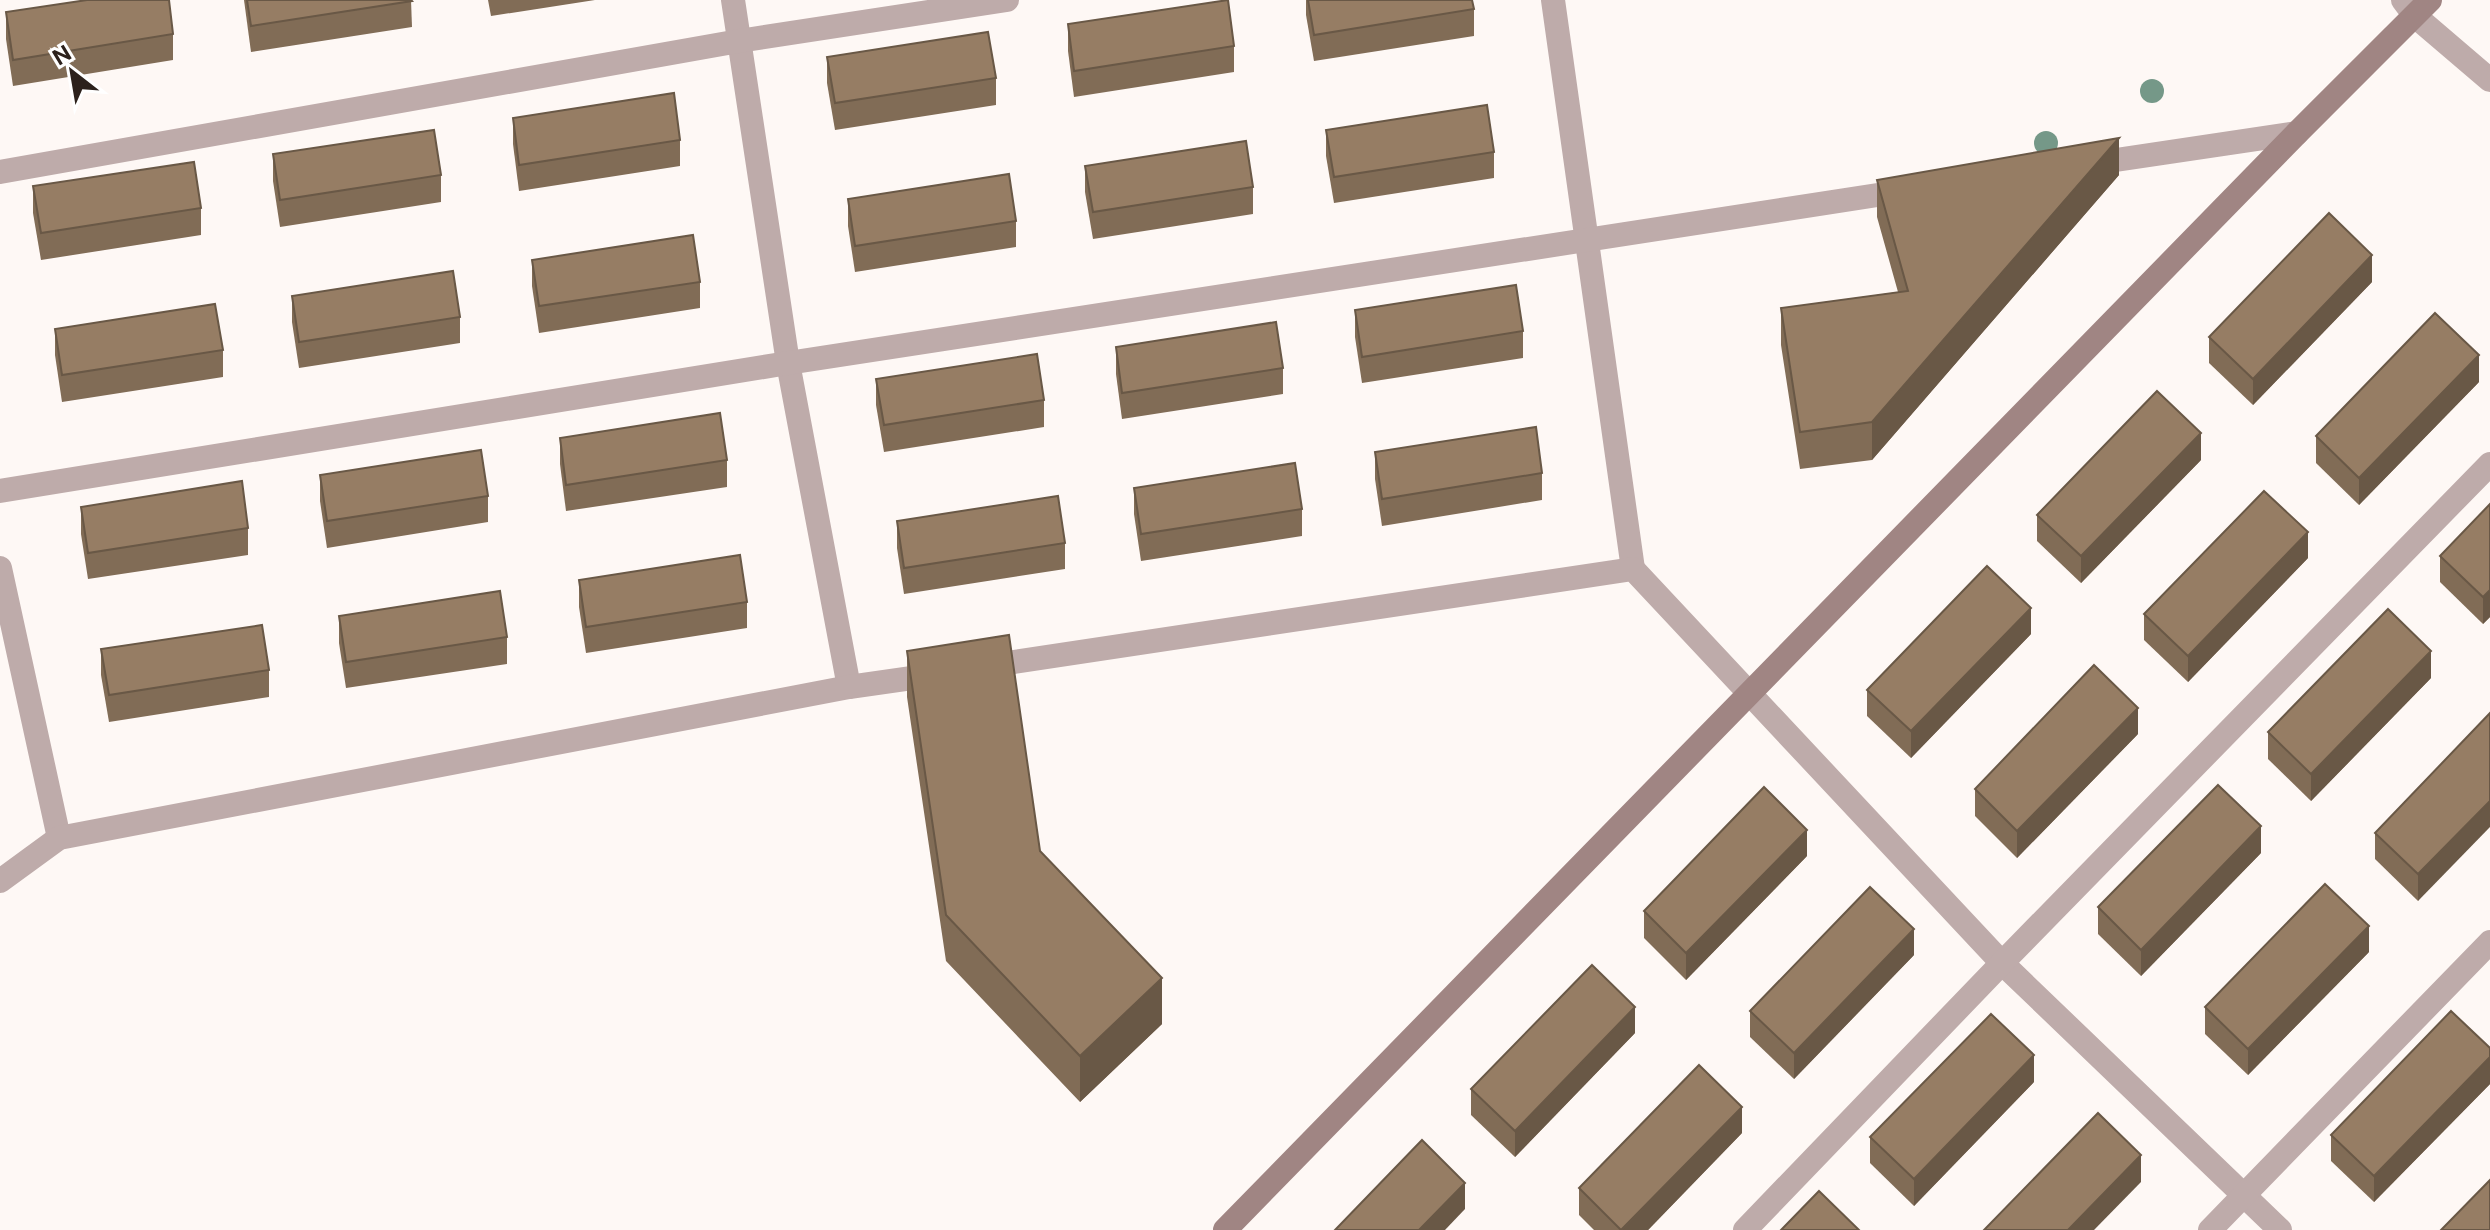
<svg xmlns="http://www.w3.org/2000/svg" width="2490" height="1230" viewBox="0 0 2490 1230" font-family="'Public Sans',sans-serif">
<rect width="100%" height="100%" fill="#fef8f5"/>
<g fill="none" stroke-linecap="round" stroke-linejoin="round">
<polyline stroke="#beabaa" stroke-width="24" points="2403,0 2415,16 2490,80"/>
<g stroke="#beabaa" stroke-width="24">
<polyline points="733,0 788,363 849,687"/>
<polyline points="1553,0 1633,569"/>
<polyline points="2089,164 2297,133"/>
<polyline points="0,172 739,41 1007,0"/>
<polyline points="0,491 788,363 1910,190"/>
<polyline points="0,568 59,838"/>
<polyline points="980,667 1633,569 2002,963 2280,1230"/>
<polyline points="0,881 59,838 849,687 940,674"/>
<polyline points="1745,1230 2002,963 2490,464"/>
<polyline points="2210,1230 2490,942"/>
</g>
<polyline stroke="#a08583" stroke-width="24" points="1225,1230 2297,133 2430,0"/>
</g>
<g fill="#759888">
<circle cx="2152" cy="91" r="12"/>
<circle cx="2046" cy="143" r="12"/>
</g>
<g fill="#816c56">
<polygon points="244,0 411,0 412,27 251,52"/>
<polygon points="488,0 595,0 491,16"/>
<polygon points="1306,0 1472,0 1474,9 1474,36 1314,61 1306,15"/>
<polygon points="6,12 173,34 173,60 13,86 6,39"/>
<polygon points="1068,24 1234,46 1234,72 1074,97 1068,51"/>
<polygon points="827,57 996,78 996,105 835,130 827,83"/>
<polygon points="513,118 680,140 680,166 519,191 513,144"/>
<polygon points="1326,130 1494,152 1494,178 1334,203 1326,156"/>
<polygon points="273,154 441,175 441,202 280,227 273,181"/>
<polygon points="1085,166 1253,187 1253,214 1093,239 1085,192"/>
<polygon points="2119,175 1872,460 1800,469 1781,345 1781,308 1898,292 1877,217 1877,180"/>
<polygon points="33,186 201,208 201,235 41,260 33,213"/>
<polygon points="848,199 1016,221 1016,247 855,272 848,226"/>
<polygon points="532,260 700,282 700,308 539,333 532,286"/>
<polygon points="2372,282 2253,405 2209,363 2209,337"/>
<polygon points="292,296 460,317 460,343 299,368 292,322"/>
<polygon points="1355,310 1523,331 1523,358 1362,383 1355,337"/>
<polygon points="55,329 223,350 223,377 62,402 55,355"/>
<polygon points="1116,347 1283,368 1283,394 1122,419 1116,374"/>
<polygon points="876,379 1044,400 1044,427 884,452 876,405"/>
<polygon points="2479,382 2359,505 2316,463 2316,436"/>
<polygon points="560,438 727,460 727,487 566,511 560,464"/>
<polygon points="1375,452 1542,473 1542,500 1382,526 1375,479"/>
<polygon points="2201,460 2081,583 2037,541 2037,515"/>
<polygon points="320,475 488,496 488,522 327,548 320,501"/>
<polygon points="1134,488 1302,509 1302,536 1141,561 1134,514"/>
<polygon points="2490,504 2490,617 2483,624 2440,582 2440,556"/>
<polygon points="81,507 248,528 248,555 88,579 81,534"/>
<polygon points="897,521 1065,543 1065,569 904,594 897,548"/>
<polygon points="2308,558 2188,682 2144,640 2144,614"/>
<polygon points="579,580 747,602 747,628 586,653 579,607"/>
<polygon points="339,616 507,637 507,664 346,688 339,643"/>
<polygon points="2031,634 1911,758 1867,716 1867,690"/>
<polygon points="101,649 269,670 269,697 109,722 101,675"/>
<polygon points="907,651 1040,851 1162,1024 1080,1102 946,961 907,697"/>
<polygon points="2431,678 2311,801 2268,759 2268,732"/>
<polygon points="2490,713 2418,901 2375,859 2375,833"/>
<polygon points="2138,734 2017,858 1975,816 1975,789"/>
<polygon points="2261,853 2141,976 2098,934 2098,907"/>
<polygon points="1807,856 1686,980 1644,938 1644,911"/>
<polygon points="2369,952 2248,1075 2205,1034 2205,1007"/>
<polygon points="1914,955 1794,1079 1750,1037 1750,1011"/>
<polygon points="1635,1033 1515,1157 1471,1115 1471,1089"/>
<polygon points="2490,1048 2490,1084 2374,1202 2331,1161 2331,1135"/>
<polygon points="2034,1082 1914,1206 1870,1163 1870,1137"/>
<polygon points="1742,1133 1648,1230 1594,1230 1579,1215 1579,1188"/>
</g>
<g fill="#695846">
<polygon points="2119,138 2119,175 1872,460 1872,422"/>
<polygon points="2372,255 2372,282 2253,405 2253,379"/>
<polygon points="2479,355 2479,382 2359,505 2359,478"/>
<polygon points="2201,433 2201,460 2081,583 2081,556"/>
<polygon points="2308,532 2308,558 2188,682 2188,656"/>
<polygon points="2490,590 2490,617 2483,624 2483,597"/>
<polygon points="2031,608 2031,634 1911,758 1911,731"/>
<polygon points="2431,651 2431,678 2311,801 2311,774"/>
<polygon points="2138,708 2138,734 2017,858 2017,831"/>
<polygon points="2490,801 2490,827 2418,901 2418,874"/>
<polygon points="2261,826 2261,853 2141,976 2141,950"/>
<polygon points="1807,830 1807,856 1686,980 1686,953"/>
<polygon points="2369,926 2369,952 2248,1075 2248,1049"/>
<polygon points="1914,929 1914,955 1794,1079 1794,1053"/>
<polygon points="1162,978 1162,1024 1080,1102 1080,1056"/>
<polygon points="1635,1007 1635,1033 1515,1157 1515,1131"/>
<polygon points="2034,1055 2034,1082 1914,1206 1914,1179"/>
<polygon points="2490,1057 2490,1084 2374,1202 2374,1176"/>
<polygon points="1742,1107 1742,1133 1648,1230 1622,1230"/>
<polygon points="2141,1155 2141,1182 2094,1230 2068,1230"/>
<polygon points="1465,1183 1465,1209 1445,1230 1419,1230"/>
</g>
<g fill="#967d64" stroke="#695846" stroke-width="2">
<polygon points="87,0 169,0 173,34 13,60 6,12"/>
<polygon points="247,0 411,0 412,1 251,26"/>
<polygon points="1228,0 1234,46 1074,71 1068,24"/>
<polygon points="1308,0 1472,0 1474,9 1314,35"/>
<polygon points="988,32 996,78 835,103 827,57"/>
<polygon points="674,93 680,140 519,165 513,118"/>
<polygon points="1487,105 1494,152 1334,177 1326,130"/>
<polygon points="434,130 441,175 280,200 273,154"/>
<polygon points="2119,138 1872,422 1800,432 1781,308 1908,291 1877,180"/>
<polygon points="1246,141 1253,187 1093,212 1085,166"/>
<polygon points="194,162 201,208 41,233 33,186"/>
<polygon points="1009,174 1016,221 855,246 848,199"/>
<polygon points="2329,213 2372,255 2253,379 2209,337"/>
<polygon points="693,235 700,282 539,306 532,260"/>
<polygon points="453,271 460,317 299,342 292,296"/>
<polygon points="1516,285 1523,331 1362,357 1355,310"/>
<polygon points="215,304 223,350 62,375 55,329"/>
<polygon points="2435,313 2479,355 2359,478 2316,436"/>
<polygon points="1276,322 1283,368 1122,393 1116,347"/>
<polygon points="1037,354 1044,400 884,425 876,379"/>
<polygon points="2157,391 2201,433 2081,556 2037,515"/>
<polygon points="720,413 727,460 566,485 560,438"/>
<polygon points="1536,427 1542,473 1382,499 1375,452"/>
<polygon points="481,450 488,496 327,521 320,475"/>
<polygon points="1295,463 1302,509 1141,534 1134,488"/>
<polygon points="242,481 248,528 88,553 81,507"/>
<polygon points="2264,491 2308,532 2188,656 2144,614"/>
<polygon points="1058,496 1065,543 904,568 897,521"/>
<polygon points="2490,504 2490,590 2483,597 2440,556"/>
<polygon points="740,555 747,602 586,627 579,580"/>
<polygon points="1987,566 2031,608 1911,731 1867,690"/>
<polygon points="500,591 507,637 346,662 339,616"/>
<polygon points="2388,609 2431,651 2311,774 2268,732"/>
<polygon points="262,625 269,670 109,695 101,649"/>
<polygon points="1009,635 1040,851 1162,978 1080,1056 946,915 907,651"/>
<polygon points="2094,665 2138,708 2017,831 1975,789"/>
<polygon points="2490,713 2490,801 2418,874 2375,833"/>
<polygon points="2218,785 2261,826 2141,950 2098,907"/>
<polygon points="1764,787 1807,830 1686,953 1644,911"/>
<polygon points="2325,884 2369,926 2248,1049 2205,1007"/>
<polygon points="1870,887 1914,929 1794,1053 1750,1011"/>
<polygon points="1592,965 1635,1007 1515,1131 1471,1089"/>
<polygon points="2451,1011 2490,1048 2490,1057 2374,1176 2331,1135"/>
<polygon points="1991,1014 2034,1055 1914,1179 1870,1137"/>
<polygon points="1699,1065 1742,1107 1621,1230 1579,1188"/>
<polygon points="2098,1113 2141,1155 2068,1230 1984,1230"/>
<polygon points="1422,1140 1465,1183 1419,1230 1335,1230"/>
<polygon points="2490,1180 2490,1230 2441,1230"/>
<polygon points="1819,1191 1859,1230 1781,1230"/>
</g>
<g transform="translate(72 72) rotate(329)" stroke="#ffffff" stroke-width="6" paint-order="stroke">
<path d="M0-6L14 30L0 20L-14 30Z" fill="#2c211c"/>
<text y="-12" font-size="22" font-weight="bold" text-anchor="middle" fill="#2c211c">N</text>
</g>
</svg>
